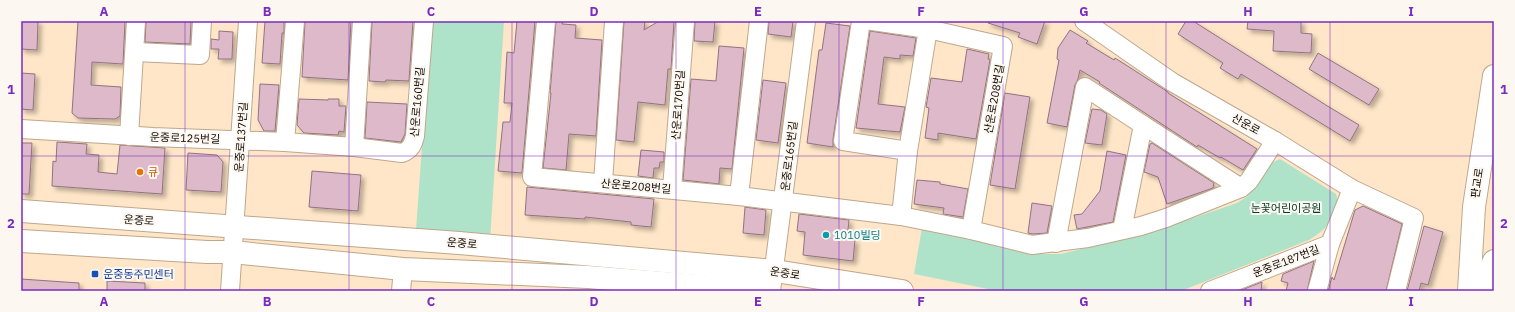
<svg xmlns="http://www.w3.org/2000/svg" width="1515" height="312" viewBox="0 0 1515 312" font-family="'IBM Plex Sans','Noto Sans KR',sans-serif">
<defs>
<filter id="shadow"><feDropShadow dx="3.5" dy="3.5" stdDeviation="2" flood-color="#0004"/></filter>
</defs>
<rect width="100%" height="100%" fill="#ffe6c8"/>
<g fill="#aee3ca">
<polygon points="431,21 504,21 490,241 416,230"/>
<path d="M1280,159L1336,194L1338,202C1329,223 1329,228 1309,240L1181,291H998L914,274L922,228L977,238L1030,254H1061L1155,231L1237,203L1248,196L1271,163Z"/>
</g>
<g fill="#ddb9ca" stroke="#937282" filter="url(#shadow)">
<polygon points="21,21 38,21 37,50 21,49"/>
<polygon points="78,21 125,21 123,64 92,62 91,85 121,87 120,116 115,119 78,118 72,113"/>
<polygon points="146,21 191,21 190,44 145,42"/>
<polygon points="265,21 284,21 284,33 282,33 280,64 262,63"/>
<polygon points="305,21 351,21 348,80 302,77"/>
<polygon points="372,21 413,21 409,81 386,80 385,82 369,81"/>
<polygon points="517,21 535,21 522,173 498,171 503,122 510,122 512,103 504,103 507,52 514,53"/>
<polygon points="556,21 563,21 562,24 576,25 575,38 602,40 596,136 569,134 566,170 543,168 551,93 550,93"/>
<polygon points="624,21 645,21 644,30 659,21 674,21 671,69 668,69 665,105 638,102 634,142 616,140"/>
<polygon points="695,21 715,21 713,42 694,41"/>
<polygon points="769,21 793,21 791,37 768,34"/>
<polygon points="988,21 1045,21 1037,44 1018,37 1020,33 988,23"/>
<polygon points="1186,21 1193,21 1329,107 1359,125 1350,141 1241,74 1238,79 1220,68 1223,63 1178,34"/>
<polygon points="1248,21 1301,21 1301,33 1312,34 1311,53 1273,51 1274,31 1247,29"/>
<polygon points="826,23 850,26 833,139 833,147 807,143 819,50 822,50"/>
<polygon points="1070,30 1088,41 1086,43 1114,60 1115,58 1168,92 1168,93 1257,149 1243,170 1221,157 1220,158 1198,145 1197,147 1099,83 1100,82 1080,70 1078,79 1075,85 1067,127 1047,123 1059,60 1057,59 1058,48"/>
<polygon points="219,31 233,32 232,59 218,59 219,49 211,49 211,39 219,40"/>
<polygon points="870,31 916,38 913,56 900,55 900,59 884,57 878,104 905,107 900,132 856,128"/>
<polygon points="719,46 744,48 732,169 720,168 719,184 683,180 691,79 716,81"/>
<polygon points="967,49 989,54 988,59 990,60 976,139 938,133 938,140 925,138 929,108 926,107 931,78 962,82"/>
<polygon points="1318,53 1379,89 1369,105 1309,69"/>
<polygon points="21,73 35,74 33,110 21,109"/>
<polygon points="763,80 786,83 778,143 756,140"/>
<polygon points="260,84 279,85 275,131 264,131 258,120"/>
<polygon points="1005,93 1030,97 1015,189 990,185"/>
<polygon points="299,99 328,100 328,99 339,99 339,106 346,106 344,132 339,131 338,135 304,133 297,125"/>
<polygon points="367,102 407,104 405,134 401,142 365,138"/>
<polygon points="1092,109 1101,110 1107,114 1102,145 1085,143"/>
<polygon points="57,142 87,144 86,154 99,155 98,172 117,174 120,145 165,148 162,194 52,186 53,161 56,162"/>
<polygon points="21,143 32,143 29,194 21,194"/>
<polygon points="1152,143 1214,183 1213,188 1167,204 1158,177 1144,172 1150,144"/>
<polygon points="641,150 664,152 664,162 660,162 659,168 654,168 653,178 638,176"/>
<polygon points="1107,151 1126,155 1113,222 1077,229 1074,215 1082,214 1100,191"/>
<polygon points="188,153 217,155 223,162 221,192 186,190"/>
<polygon points="312,171 361,175 358,211 309,207"/>
<polygon points="917,180 940,182 940,184 968,189 963,217 943,214 944,208 914,204"/>
<polygon points="527,187 654,199 651,227 631,225 631,222 585,217 585,219 525,215"/>
<polygon points="1032,203 1052,206 1047,233 1033,234 1028,233"/>
<polygon points="1363,206 1402,224 1386,291 1328,291 1332,277 1334,280 1355,210"/>
<polygon points="745,207 766,210 764,235 743,233"/>
<polygon points="799,214 849,220 847,239 855,240 853,261 803,255 805,232 797,231"/>
<polygon points="1424,226 1443,232 1428,285 1421,283 1419,291 1407,291"/>
<polygon points="1314,261 1307,291 1286,291 1288,283 1281,281 1283,274"/>
<polygon points="21,279 79,283 79,291 21,291"/>
<polygon points="107,281 145,283 145,291 107,291"/>
<polygon points="1262,282 1261,291 1239,291"/>
</g>
<g fill="none" stroke-linecap="round" stroke-linejoin="round">
<g stroke="#bfa78b" stroke-width="20">
<g id="minor">
<path d="M295,21L285,142L354,147L402,153C411,150 413,144 415,136L424,21"/>
<polyline points="546,21 532,177 739,196 901,216 971,230 1032,245 1088,238 1141,226 1166,218 1241,188 1249,181 1275,141"/>
<polyline points="861,21 843,141 908,151"/>
<polyline points="872,21 928,29 1003,46 971,230"/>
<polyline points="1084,21 1172,82 1275,141 1352,189 1414,218 1396,291"/>
<polyline points="135,52 200,55 202,21"/>
<polyline points="1143,125 1241,188"/>
<polyline points="21,129 153,137 285,142"/>
<polyline points="129,136 136,21"/>
<polyline points="354,147 362,21"/>
<polyline points="603,183 614,21"/>
<polyline points="672,189 685,21"/>
<polyline points="739,196 759,21"/>
<polyline points="901,216 908,151 928,29"/>
<polyline points="1056,243 1085,87 1143,125 1122,230"/>
<polyline points="230,291 248,21"/>
<polyline points="401,291 403,269"/>
<polyline points="771,291 806,21"/>
<polyline points="1210,291 1330,244 1352,189"/>
<polyline points="1317,291 1330,244"/>
</g>
</g>
<g stroke="#bfa78b" stroke-width="24">
<g id="major">
<polyline points="21,211 459,243 775,271 902,291"/>
<polyline points="21,241 207,252 232,252 403,269 588,277 763,291"/>
<polyline points="1469,291 1474,207 1494,76"/>
<polyline points="1480,291 1494,261"/>
</g>
</g>
<use href="#minor" stroke="#fff" stroke-width="18"/>
<use href="#major" stroke="#fff" stroke-width="22"/>
</g>
<path fill="none" stroke="#7b2cbf" stroke-width="1" stroke-opacity="0.55" d="M185,21V291M349,21V291M512,21V291M676,21V291M839,21V291M1003,21V291M1166,21V291M1330,21V291M21,156H1494"/>
<circle fill="#e8710a" stroke="#fcf7f1" stroke-width="1.5" cx="140" cy="172" r="4"/>
<circle fill="#0f9aa8" stroke="#fcf7f1" stroke-width="1.5" cx="826" cy="235" r="4"/>
<rect fill="#1a4fb4" stroke="#fcf7f1" stroke-width="1.5" x="91" y="270" width="8" height="8" rx="2"/>
<g text-anchor="middle" dominant-baseline="central" stroke-width="4" stroke-linejoin="round" paint-order="stroke">
<g font-size="11" fill="#130b03" stroke="#fcf7f1">
<text transform="translate(994 99) rotate(-80)">산운로208번길</text>
<text transform="translate(417 102) rotate(-85)">산운로160번길</text>
<text transform="translate(678 105) rotate(-86)">산운로170번길</text>
<text transform="translate(1246 124) rotate(29)">산운로</text>
<text transform="translate(241 137) rotate(-86)">운중로137번길</text>
<text transform="translate(185 138) rotate(2)">운중로125번길</text>
<text transform="translate(789 156) rotate(-83)">운중로165번길</text>
<text transform="translate(1477 183) rotate(-82)">판교로</text>
<text transform="translate(636 186) rotate(5)">산운로208번길</text>
<text transform="translate(139 220) rotate(4)">운중로</text>
<text transform="translate(462 243) rotate(5)">운중로</text>
<text transform="translate(1286 261) rotate(-21)">운중로187번길</text>
<text transform="translate(785 273) rotate(8)">운중로</text>
</g>
<g font-size="11" fill="#c56008" stroke="#fcf7f1" text-anchor="start">
<text x="148" y="172">큐</text>
</g>
<g font-size="11" fill="#023b28" stroke="#fcf7f1">
<text x="1286" y="208">눈꽃어린이공원</text>
</g>
<g font-size="11" fill="#0d838f" stroke="#fcf7f1" text-anchor="start">
<text x="834" y="235">1010빌딩</text>
</g>
<g font-size="11" fill="#164399" stroke="#fcf7f1" text-anchor="start">
<text x="103" y="274">운중동주민센터</text>
</g>
</g>
<rect width="1515" height="312" fill="none" stroke="#fcf7f1" stroke-width="44"/>
<rect x="22" y="22" width="1471" height="268" fill="none" stroke="#7b2cbf" stroke-width="1.5"/>
<g font-size="13" text-anchor="middle" font-weight="bold" fill="#7b2cbf">
<text x="104" y="16">A</text>
<text x="267" y="16">B</text>
<text x="431" y="16">C</text>
<text x="594" y="16">D</text>
<text x="758" y="16">E</text>
<text x="921" y="16">F</text>
<text x="1084" y="16">G</text>
<text x="1248" y="16">H</text>
<text x="1411" y="16">I</text>
<text x="11" y="94">1</text>
<text x="1504" y="94">1</text>
<text x="11" y="228">2</text>
<text x="1504" y="228">2</text>
<text x="104" y="306">A</text>
<text x="267" y="306">B</text>
<text x="431" y="306">C</text>
<text x="594" y="306">D</text>
<text x="758" y="306">E</text>
<text x="921" y="306">F</text>
<text x="1084" y="306">G</text>
<text x="1248" y="306">H</text>
<text x="1411" y="306">I</text>
</g>
</svg>
